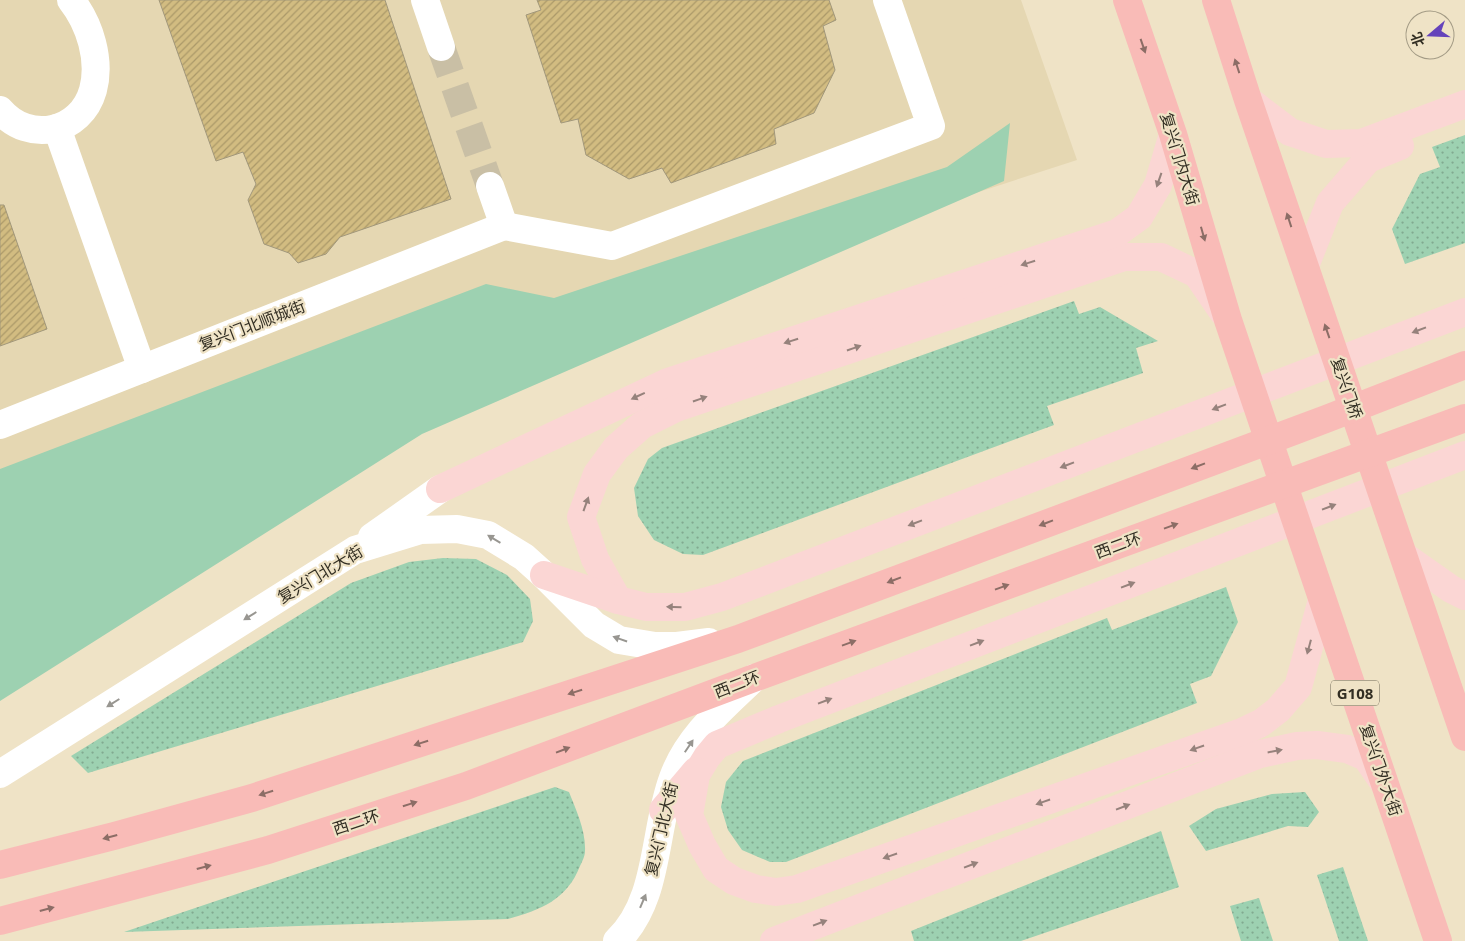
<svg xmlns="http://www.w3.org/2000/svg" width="1465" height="941" viewBox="0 0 1465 941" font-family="'Open Sans','Noto Sans SC',sans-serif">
<defs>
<pattern id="grass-dots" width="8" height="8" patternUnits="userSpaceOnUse" patternTransform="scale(1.25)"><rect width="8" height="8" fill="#9dd1b1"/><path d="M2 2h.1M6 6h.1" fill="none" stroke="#81aa90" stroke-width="1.8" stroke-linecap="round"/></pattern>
<pattern id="building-hatch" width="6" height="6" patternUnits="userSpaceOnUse" patternTransform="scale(1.25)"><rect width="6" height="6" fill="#d2bc81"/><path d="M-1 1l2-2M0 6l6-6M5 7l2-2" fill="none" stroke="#ab9969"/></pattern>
</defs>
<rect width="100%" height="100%" fill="#efe3c6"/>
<polygon fill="#e5d7b2" points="0,0 1021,0 1077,160 0,510"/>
<g fill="url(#grass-dots)">
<polygon points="1465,135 1465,243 1405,264 1392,229 1420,174 1440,167 1432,147"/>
<polygon points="1074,301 1079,314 1100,307 1158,341 1136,348 1143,373 1047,406 1054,425 703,555 683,554 654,540 638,516 634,488 648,459 662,448"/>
<polygon points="443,558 476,559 507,575 530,599 533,621 523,642 88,773 71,756 351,583 409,562"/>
<polygon points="1226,587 1238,622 1211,676 1190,684 1197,703 786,862 770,862 742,850 728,830 721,807 726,782 743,761 1107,618 1112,630"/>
<path d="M555,787L569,792C576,810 586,831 585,851C585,856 582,862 580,866C567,900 540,910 508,919L124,932Z"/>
<polygon points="1305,792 1319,812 1308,827 1288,826 1206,851 1189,826 1216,809 1272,794"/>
<polygon points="1161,831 1179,887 1021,941 914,941 911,931"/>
<polygon points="1343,867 1368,941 1339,941 1317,875"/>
<polygon points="1259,898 1273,941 1241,941 1230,906"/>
</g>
<polygon fill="#9dd1b1" points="1010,123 1004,181 422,434 0,701 0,469 486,284 554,298 947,167"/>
<g fill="url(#building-hatch)" stroke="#a1977b">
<polygon points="159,0 385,0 451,199 340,237 326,254 298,263 289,253 264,244 248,200 256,184 243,152 216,161"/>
<polygon points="537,0 829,0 836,20 823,26 835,70 814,113 774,129 776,144 671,183 662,168 629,179 586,155 578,119 561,123 526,15 541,10"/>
<polygon points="0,205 4,205 47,329 0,346"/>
</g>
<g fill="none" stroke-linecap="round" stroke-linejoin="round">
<polyline stroke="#c9bfa5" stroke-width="28" stroke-dasharray="28 14" stroke-linecap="butt" points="441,47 490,186"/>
<g stroke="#fff" stroke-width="28">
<polyline points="425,0 441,47"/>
<path d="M0,110C29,144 81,133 93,90C101,60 90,24 71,0"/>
<polyline points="57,128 142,369"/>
<polyline points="490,186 504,226"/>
<polyline points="504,226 612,246 931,126 887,0"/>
<polyline points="0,425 504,226"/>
<polyline points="372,537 440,489"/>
<polyline points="0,774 355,550 420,530 457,529 488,535 524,557 544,575 594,625 619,640 655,646 677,646 709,642"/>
<path d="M617,941C660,900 653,831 673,778C688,736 723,708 754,678"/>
</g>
<g stroke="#fbd6d4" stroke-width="28">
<polyline points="1248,100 1290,132 1326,144 1361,143 1465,104"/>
<polyline points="1305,266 1330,203 1368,159 1400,146"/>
<polyline points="1223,312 1197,274 1161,257 1124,257 676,408 642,425 616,448 597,474 581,517 595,559 618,600 646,607 685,607 722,597 1465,312"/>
<polyline points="440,489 668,382 1117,233 1139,217 1158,185 1173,134"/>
<polyline points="1404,556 1451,589 1465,596"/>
<polyline points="544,575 618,600"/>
<polyline points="1322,600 1298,687 1278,710 1261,723 1242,732 797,889 776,892 756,889 734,881 716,869 702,845 689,815 696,775 707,757 717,745 779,719 1465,455"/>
<polyline points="663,810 696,771"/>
<polyline points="774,941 1260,754 1297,746 1317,745 1347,749 1366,757 1384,783"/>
</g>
<g stroke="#f9bbb7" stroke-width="28">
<polyline points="1127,0 1173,134 1228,320 1438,941"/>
<polyline points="1216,0 1248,100 1465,737"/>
<polyline points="0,865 114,836 252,798 738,639 1326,419 1465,365"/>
<polyline points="0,921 268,850 466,786 754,678 1465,418"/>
</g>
</g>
<defs><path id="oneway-solid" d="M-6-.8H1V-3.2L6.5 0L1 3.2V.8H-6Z" transform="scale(1.25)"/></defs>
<g fill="#8c6d66">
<use href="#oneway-solid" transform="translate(1143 46) rotate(71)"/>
<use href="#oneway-solid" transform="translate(1237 66) rotate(-108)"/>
<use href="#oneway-solid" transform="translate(1289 220) rotate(-108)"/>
<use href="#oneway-solid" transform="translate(1203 234) rotate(74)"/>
<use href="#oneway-solid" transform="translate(1327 331) rotate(-109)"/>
<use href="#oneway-solid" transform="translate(1198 466) rotate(159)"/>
<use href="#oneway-solid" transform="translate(1046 523) rotate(159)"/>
<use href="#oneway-solid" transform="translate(1171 526) rotate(-20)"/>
<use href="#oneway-solid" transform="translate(894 580) rotate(159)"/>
<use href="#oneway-solid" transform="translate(1002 587) rotate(-20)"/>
<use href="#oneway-solid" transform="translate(849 643) rotate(-20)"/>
<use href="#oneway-solid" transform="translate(575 692) rotate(162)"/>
<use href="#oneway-solid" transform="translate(421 743) rotate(162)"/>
<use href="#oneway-solid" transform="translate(563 750) rotate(-21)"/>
<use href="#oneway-solid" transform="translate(266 793) rotate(162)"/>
<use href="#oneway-solid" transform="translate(410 804) rotate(-18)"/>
<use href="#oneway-solid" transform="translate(110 837) rotate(165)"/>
<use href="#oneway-solid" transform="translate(204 867) rotate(-15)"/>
<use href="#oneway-solid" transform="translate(47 909) rotate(-15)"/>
</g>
<g fill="#96827c">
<use href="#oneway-solid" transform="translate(1159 180) rotate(109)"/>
<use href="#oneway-solid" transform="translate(1028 263) rotate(162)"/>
<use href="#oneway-solid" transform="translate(1419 330) rotate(159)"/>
<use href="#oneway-solid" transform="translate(791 341) rotate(162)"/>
<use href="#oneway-solid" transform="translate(854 348) rotate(-19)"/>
<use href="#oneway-solid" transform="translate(638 396) rotate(155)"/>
<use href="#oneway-solid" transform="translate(700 399) rotate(-19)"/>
<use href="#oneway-solid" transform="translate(1219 407) rotate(159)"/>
<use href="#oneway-solid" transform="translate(1067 465) rotate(159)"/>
<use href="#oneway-solid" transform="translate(586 504) rotate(-70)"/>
<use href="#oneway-solid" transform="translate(1329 507) rotate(-21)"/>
<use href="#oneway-solid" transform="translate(915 523) rotate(159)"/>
<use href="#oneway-solid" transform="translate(1128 585) rotate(-21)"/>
<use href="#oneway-solid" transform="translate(674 607) rotate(-179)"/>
<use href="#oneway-solid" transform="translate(977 643) rotate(-21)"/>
<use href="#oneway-solid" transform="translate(1309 647) rotate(105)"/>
<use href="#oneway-solid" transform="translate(825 701) rotate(-21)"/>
<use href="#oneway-solid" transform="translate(1197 748) rotate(161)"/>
<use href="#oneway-solid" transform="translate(1275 751) rotate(-11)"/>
<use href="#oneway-solid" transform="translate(1043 802) rotate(161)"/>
<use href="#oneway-solid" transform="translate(1123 807) rotate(-21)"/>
<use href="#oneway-solid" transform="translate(890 856) rotate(161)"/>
<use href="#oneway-solid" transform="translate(971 865) rotate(-21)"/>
<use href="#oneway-solid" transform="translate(820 923) rotate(-21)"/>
</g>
<g fill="#989691">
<use href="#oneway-solid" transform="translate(494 539) rotate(-149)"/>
<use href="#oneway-solid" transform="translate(250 616) rotate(148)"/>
<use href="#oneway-solid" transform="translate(620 639) rotate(-161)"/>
<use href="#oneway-solid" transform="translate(113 703) rotate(148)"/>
<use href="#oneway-solid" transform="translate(689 746) rotate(-56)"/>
<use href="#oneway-solid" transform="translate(643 901) rotate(-67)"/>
</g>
<g text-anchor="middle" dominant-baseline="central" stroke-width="4.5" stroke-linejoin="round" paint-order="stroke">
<rect fill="#efe3c6" stroke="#6b6454" stroke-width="1" x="1331" y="680.5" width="48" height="25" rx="4"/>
<g font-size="15" font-weight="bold" fill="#322e23">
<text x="1355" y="693">G108</text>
</g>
<g font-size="16" fill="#322e23" stroke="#efe3c6">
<text transform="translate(1180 159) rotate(73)">复兴门内大街</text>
<text transform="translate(252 325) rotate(-21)">复兴门北顺城街</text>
<text transform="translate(1347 388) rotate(71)">复兴门桥</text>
<text transform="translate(1118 545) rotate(-20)">西二环</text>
<text transform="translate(320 574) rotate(-31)">复兴门北大街</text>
<text transform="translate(737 684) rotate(-21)">西二环</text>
<text transform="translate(1381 770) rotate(71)">复兴门外大街</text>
<text transform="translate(356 822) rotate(-18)">西二环</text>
<text transform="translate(661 829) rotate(-77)">复兴门北大街</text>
</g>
</g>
<g transform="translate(1430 35) rotate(251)"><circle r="24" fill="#efe3c6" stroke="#a39b85"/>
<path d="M0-4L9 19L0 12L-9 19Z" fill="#6543bb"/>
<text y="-8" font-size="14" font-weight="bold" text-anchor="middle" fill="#322e23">北</text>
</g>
</svg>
